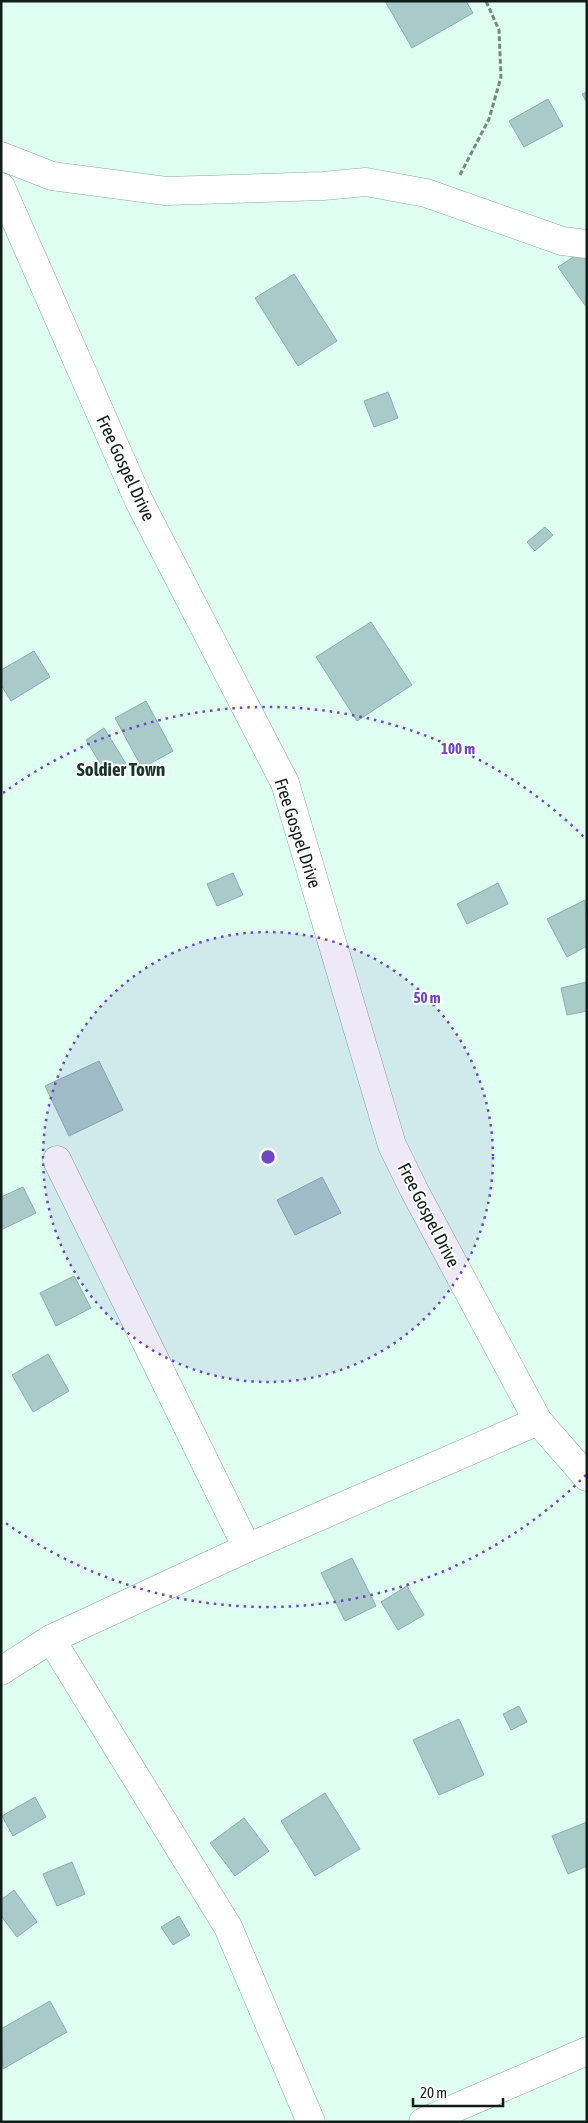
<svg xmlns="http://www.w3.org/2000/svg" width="588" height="2123" viewBox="0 0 588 2123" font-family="'Asap Condensed',sans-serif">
<rect width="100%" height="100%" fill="#dffff2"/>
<g fill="#a8cbca" stroke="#8caead">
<polygon points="385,1 466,1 473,13 412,48"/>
<polygon points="587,92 587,103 582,94"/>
<polygon points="548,99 563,126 524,147 509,121"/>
<polygon points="587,248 587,308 558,267"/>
<polygon points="294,274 337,341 298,366 255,298"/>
<polygon points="388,392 398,418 374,427 364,401"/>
<polygon points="545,527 553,535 535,551 527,542"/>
<polygon points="371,622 412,685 357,721 316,657"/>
<polygon points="34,651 50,677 11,701 1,685 1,670"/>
<polygon points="146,701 173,751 142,768 115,718"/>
<polygon points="104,728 128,767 109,778 86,740"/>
<polygon points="233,873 243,895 217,906 207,884"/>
<polygon points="498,883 508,904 467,924 457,904"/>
<polygon points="585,900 587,946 567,957 547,919"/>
<polygon points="587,982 587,1011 567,1015 561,988"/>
<polygon points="99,1061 123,1110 69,1136 45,1086"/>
<polygon points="322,1177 341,1213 295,1235 277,1200"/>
<polygon points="23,1187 36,1213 1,1230 1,1197"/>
<polygon points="74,1276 91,1308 56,1326 40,1293"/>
<polygon points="48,1354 69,1391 33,1412 12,1375"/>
<polygon points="352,1558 376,1606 345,1621 321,1573"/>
<polygon points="407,1586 424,1615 398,1630 381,1602"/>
<polygon points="519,1706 527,1722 511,1730 503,1714"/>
<polygon points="459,1719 484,1775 439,1795 413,1740"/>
<polygon points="325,1793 360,1849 315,1876 281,1821"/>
<polygon points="35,1797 46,1817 13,1836 2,1816"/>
<polygon points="244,1818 269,1851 235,1876 210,1843"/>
<polygon points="587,1822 587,1866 568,1874 552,1836"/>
<polygon points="72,1862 85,1894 57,1906 43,1874"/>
<polygon points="14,1890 37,1922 17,1937 1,1916 1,1900"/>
<polygon points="179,1916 190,1935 173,1945 161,1927"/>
<polygon points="50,2001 67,2032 3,2069 1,2029"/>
</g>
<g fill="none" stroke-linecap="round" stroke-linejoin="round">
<g stroke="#8aa89d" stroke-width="29">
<g id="street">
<polyline points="1,156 52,176 166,191 323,186 366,182 426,193 562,241 587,244"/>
<polyline points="1,187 139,501 285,783 392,1145 414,1190 538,1421 587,1477"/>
<polyline points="57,1160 247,1548"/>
<polyline points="51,1639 228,1927 311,2122"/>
<polyline points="1,1671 51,1639 247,1548 538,1421"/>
<polyline points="423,2122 587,2051"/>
</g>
</g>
<polyline stroke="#748a81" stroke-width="3" stroke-dasharray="5 2.5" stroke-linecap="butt" points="460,175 489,119 501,77 499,30 486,1"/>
<use href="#street" stroke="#fff" stroke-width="28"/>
</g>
<circle cx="268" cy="1157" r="225" fill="#6c47bf" fill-opacity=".12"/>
<g fill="none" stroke="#6c47bf" stroke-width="2.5" stroke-dasharray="2.5 5">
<circle cx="268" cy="1157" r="225"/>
<path d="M586 1475A450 450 0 0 1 3 1521M3 793A450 450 0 0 1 586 839"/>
</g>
<g text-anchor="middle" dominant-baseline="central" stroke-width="4" stroke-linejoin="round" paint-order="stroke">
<g font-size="18" fill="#111d18" stroke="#fff">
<text transform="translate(126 468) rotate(65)">Free Gospel Drive</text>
<text transform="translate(298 833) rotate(72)">Free Gospel Drive</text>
<text transform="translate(429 1215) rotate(63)">Free Gospel Drive</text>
</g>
<g font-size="19" font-weight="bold" fill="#19342b" stroke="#fff">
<text x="121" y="769">Soldier Town</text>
</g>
</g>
<circle cx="268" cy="1157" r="8" fill="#6c47bf" stroke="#fff" stroke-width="2.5"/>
<g font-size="15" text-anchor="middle" font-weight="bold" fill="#6c47bf" stroke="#fff" stroke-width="4" stroke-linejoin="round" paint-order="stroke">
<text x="458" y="754">100 m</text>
<text x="427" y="1003">50 m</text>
</g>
<rect width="588" height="2123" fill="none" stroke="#111d18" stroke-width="5"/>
<path d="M413 2098v8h90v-8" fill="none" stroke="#111d18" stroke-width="2.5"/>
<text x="420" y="2098" font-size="15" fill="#111d18" stroke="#ffffff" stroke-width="4" paint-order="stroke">20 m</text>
</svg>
